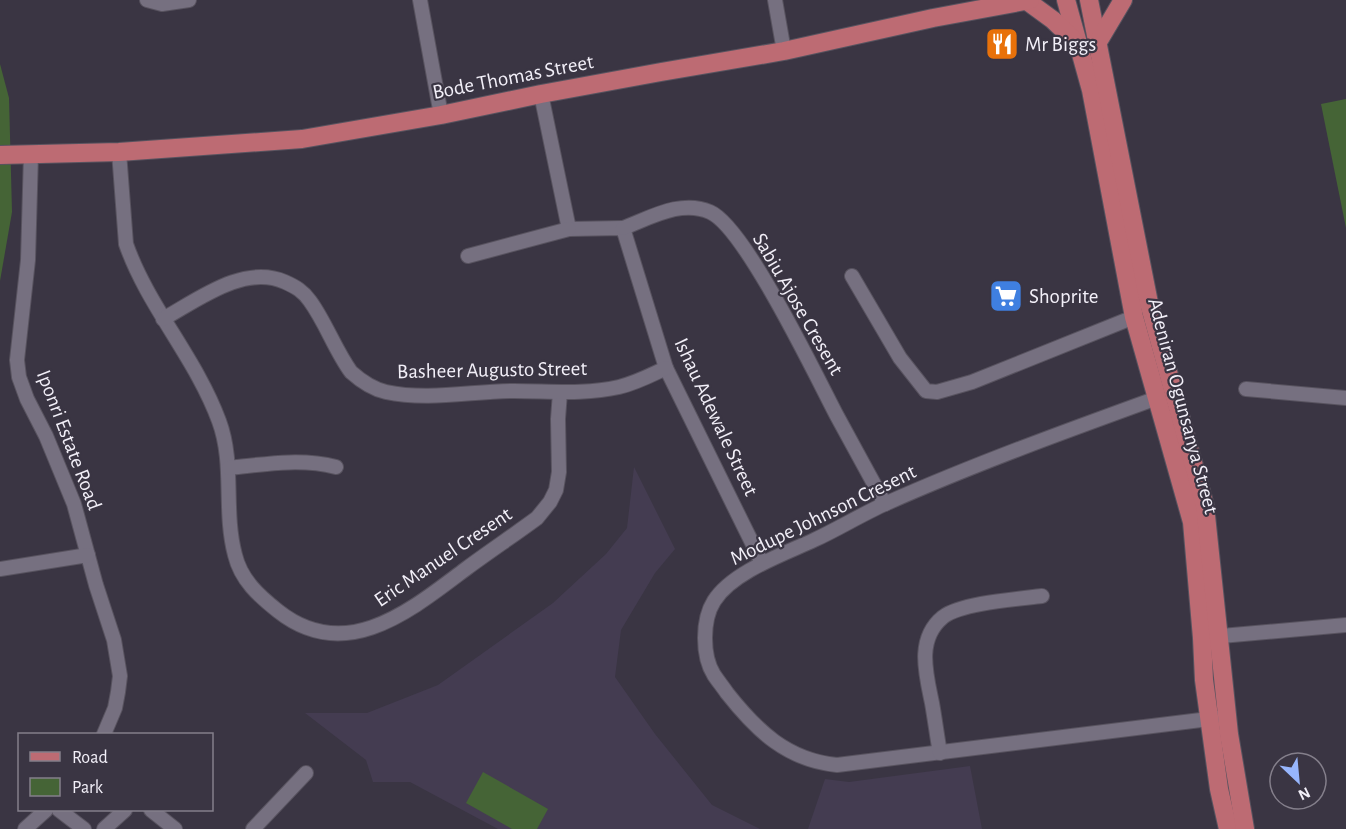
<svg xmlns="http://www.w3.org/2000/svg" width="1346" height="829" viewBox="0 0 1346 829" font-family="'Alegreya Sans',sans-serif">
<rect width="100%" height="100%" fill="#3a3543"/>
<g fill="#443c51">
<polygon points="634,467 675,549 655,573 621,630 615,677 655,734 712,805 760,829 498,829 410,782 373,782 366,760 305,713 367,713 438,685 553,603 606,554 627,528"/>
<polygon points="970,766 982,829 808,829 825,779 849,782"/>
</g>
<g fill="#456436">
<polygon points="0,64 9,98 12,212 0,281"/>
<polygon points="1346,99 1346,228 1321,104"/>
<polygon points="483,772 548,809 537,829 512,829 466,803"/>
</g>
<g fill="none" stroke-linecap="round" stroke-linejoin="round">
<g stroke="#58535f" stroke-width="16">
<g id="minor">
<polyline points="147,0 162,4 189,0"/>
<polyline points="420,0 441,115"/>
<polyline points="775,0 784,51"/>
<polyline points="541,94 569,229 623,228 666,368 762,563"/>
<path d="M119,152L126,244C148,307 196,358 219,421C235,464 223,510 235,555C241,580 259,596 278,611C346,665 411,610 467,568C490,551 514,535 537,518L550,502L556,490L559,472L558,419L560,392"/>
<polyline points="31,154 28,260 17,360 19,377 27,399 46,436 74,504 96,585 114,640 120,676 118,692 115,708 104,734"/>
<path d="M623,228C650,218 681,199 710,212C745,227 816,376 837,416C853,445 869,475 885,504"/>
<polyline points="468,256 569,229"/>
<polyline points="852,276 900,358 926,391 937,392 972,382 1134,317"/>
<path d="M163,319C199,299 244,264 285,282C296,287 303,291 310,301C326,323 335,350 351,372C361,381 373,389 386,392C428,401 473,391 514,391C550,391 584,395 619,387C636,383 651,375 666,368"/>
<polyline points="1246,389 1346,398"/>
<path d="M1157,398C1066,431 975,464 887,503C862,514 838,529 814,540C784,554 732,572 714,601C702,620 702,656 714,675C718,681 723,687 727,693C757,731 787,760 837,765L1217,718"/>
<path d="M229,468C265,464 301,458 336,467"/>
<polyline points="0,569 88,555"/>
<polyline points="1210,637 1346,625"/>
<path d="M940,753C937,736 935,720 932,703C926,674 916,639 943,617C961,603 1018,599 1042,596"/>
<polyline points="59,810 84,829"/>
<polyline points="151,810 175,829"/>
<polyline points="25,829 46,810"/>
<polyline points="104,829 125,810"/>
<polyline points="253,829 306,773"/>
</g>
</g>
<g stroke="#58535f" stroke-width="20">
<g id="major">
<polyline points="1066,0 1091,90 1134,317 1192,522 1202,638 1204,680 1219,789 1228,829"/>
<polyline points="1089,0 1149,303 1205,506 1229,734 1245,829"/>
<polyline points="1027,1 1053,20 1078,44"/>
<polyline points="1098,42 1123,0"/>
<polyline points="0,155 119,152 302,139 441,115 541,94 661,72 784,51 933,18 1030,0"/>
</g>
</g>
<use href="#minor" stroke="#767080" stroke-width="14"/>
<use href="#major" stroke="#bd6b73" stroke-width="18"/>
</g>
<defs>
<g id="restaurant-square" transform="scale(1.725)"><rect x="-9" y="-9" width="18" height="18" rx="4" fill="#e8710a" stroke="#3a3543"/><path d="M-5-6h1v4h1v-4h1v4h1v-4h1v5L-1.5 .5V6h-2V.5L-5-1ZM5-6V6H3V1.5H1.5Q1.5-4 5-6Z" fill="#fff"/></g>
<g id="supermarket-square" transform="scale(1.725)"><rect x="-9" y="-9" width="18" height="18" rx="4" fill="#3f7fe0" stroke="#3a3543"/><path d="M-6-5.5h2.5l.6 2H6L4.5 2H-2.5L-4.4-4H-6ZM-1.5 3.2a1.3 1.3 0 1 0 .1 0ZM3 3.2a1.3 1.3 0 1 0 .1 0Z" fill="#fff"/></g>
</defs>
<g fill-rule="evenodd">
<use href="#restaurant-square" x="1002" y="44"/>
<use href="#supermarket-square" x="1006" y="296"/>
</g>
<g text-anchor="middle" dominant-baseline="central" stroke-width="4.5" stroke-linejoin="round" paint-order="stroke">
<g font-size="21" fill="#f2eff8" stroke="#3a3543" text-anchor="start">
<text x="1025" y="44">Mr Biggs</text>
<text x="1029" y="296">Shoprite</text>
</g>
<g font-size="21" fill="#f2eff8" stroke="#3a3543">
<text transform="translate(513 77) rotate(-11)">Bode Thomas Street</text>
<text transform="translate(798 304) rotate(60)">Sabiu Ajose Cresent</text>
<text transform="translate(492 370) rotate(-1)">Basheer Augusto Street</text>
<text transform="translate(1183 406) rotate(75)">Adeniran Ogunsanya Street</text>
<text transform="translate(716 417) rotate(65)">Ishau Adewale Street</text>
<text transform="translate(69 440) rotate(69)">Iponri Estate Road</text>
<text transform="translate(823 515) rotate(-26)">Modupe Johnson Cresent</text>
<text transform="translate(443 557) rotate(-34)">Eric Manuel Cresent</text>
</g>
</g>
<rect x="18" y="733" width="195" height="78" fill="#3a3543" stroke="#847f8b" stroke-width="1.5"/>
<rect x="30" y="752" width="30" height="9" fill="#bd6b73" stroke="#847f8b" stroke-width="1.5"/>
<text x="72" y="763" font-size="18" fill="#f2eff8">Road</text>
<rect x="30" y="778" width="30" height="18" fill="#456436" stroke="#847f8b" stroke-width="1.5"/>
<text x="72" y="793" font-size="18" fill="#f2eff8">Park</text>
<g transform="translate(1298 781) rotate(154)"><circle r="28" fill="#3a3543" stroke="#847f8b" stroke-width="1.5"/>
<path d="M0-4.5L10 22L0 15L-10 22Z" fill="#97b6fd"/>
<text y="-9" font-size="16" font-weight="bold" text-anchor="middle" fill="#f2eff8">N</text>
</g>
</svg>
